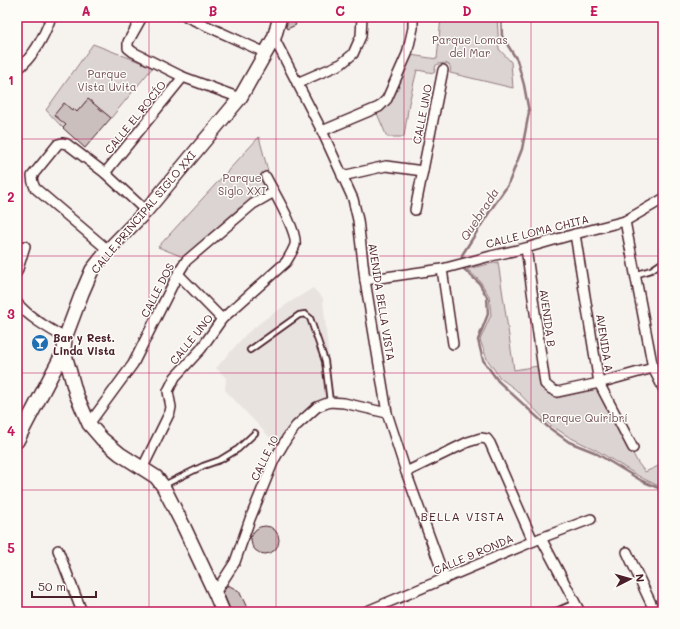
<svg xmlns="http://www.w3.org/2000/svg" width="680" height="629" viewBox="0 0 680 629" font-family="Mali,sans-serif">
<rect width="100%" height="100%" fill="#f6f3ef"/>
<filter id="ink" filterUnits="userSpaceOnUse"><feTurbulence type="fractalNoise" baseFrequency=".025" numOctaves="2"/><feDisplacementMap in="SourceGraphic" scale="8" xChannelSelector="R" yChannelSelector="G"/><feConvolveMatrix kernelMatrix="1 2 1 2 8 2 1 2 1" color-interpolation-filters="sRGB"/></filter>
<g filter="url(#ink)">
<polygon fill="#e9e3e0" points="313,288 323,298 327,340 333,399 318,404 304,411 290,425 275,443 225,390 226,378 216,368 246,334 265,319 287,304"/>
<g fill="#dcd4d2" stroke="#937a7e">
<path d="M441,17H497L499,49L511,62L513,88L450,73C453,62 444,62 436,65L434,73L417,70L409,103L404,137H387L376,111L410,55L437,59Z"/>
<polygon points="93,44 153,67 111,118 88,99 77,112 74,110 73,111 64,103 66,125 63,128 46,110"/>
<polygon points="259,137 268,171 260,176 268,192 239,208 183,257 158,247"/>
<polygon points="498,262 514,370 538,366 544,388 549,394 557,398 598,389 638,463 645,472 663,464 663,488 642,478 596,450 569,437 549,424 515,389 500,378 487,359 480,340 491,315 489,296 480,281 467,269"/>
</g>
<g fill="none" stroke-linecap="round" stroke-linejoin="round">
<g stroke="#8e7378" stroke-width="2.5">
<polyline points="462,262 462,255 492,208 508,185 522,149 529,112 524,85 517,60 502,36 501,17"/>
<polyline points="463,266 463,268 479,283 487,297 488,314 478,340 483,360 498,381 548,427 569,442 594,452 642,481 663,490"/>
</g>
</g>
<g fill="#cbbfbe" stroke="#4a1f2b">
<polygon points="292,17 296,25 287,29 286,27 288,19"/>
<polygon points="88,99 111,118 85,148 63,128 66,125 54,115 64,103 73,111 74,109 77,112"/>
<circle cx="265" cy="540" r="14"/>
<polygon points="228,585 239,591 249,612 231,612 223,592"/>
</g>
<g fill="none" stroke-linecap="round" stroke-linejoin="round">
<g stroke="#4a1f2b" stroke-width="8">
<g id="lane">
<polyline points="635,275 651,270 663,262"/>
<polyline points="250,350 299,315 305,314 310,318 325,361 330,402"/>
<polyline points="164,485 203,466 220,460 238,449 255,433"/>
<polyline points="554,612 575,603"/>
</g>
</g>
<g stroke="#4a1f2b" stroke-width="12">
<g id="street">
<polyline points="142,17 128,42 128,48 133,52 183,77 240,98"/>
<polyline points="187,17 266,53"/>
<polyline points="274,38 322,131 353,199 358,220 365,280 387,413 406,472 445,579"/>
<path d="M17,70C34,56 44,37 51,17"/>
<polyline points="297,83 341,64 353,54 361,36 362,17"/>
<polyline points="322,131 379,107 387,99 407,54 413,28 413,17"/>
<polyline points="105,173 183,77"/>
<polyline points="342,176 386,166 423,171"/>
<polyline points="415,210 443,70"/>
<polyline points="625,221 653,368 663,388"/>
<polyline points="575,234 599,383 633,448"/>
<polyline points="526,248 545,384 551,389 557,392 599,383 653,368"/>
<path d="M108,250L35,188C33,184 32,180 32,176L58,144L62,143L67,144L105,173L146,211"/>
<polyline points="442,269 453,344"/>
<polyline points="17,272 25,246"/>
<polyline points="178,274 222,319"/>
<polyline points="365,280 442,269 491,256 526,248 575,234 625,221 663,199"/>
<path d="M17,303C30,318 48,328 65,338"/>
<polyline points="89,424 133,364 178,274 186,261 253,204 274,192"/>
<path d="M142,469L170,412L171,407L169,397L168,391L175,377L201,349L222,319L286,262C289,257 293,251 295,245C298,231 273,191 266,177"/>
<polyline points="406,472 468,442 481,438 487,439 490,443 533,541"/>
<polyline points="541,538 580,612"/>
<polyline points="58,550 82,612"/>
<polyline points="627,552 655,612"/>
<polyline points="215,593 235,562 250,519 274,460 287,438 296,426 317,407 330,402 344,403 387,413"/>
<polyline points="365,612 541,538 591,519"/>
</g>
</g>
<g stroke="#4a1f2b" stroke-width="16">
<g id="secondary">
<polyline points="64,351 76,394 89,424 102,439 120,454 156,477 163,486 184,527 215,593 223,612"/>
<polyline points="17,441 64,351 65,338 82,293 92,270 108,250 146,211 240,98 274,38 280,17"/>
</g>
</g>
<use href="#lane" stroke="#fdfcf7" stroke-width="4.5"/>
<use href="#street" stroke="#fdfcf7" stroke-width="9"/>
<use href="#secondary" stroke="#fdfcf7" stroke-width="13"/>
</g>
</g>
<path fill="none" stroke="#c2185b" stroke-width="1" stroke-opacity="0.55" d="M149,17V612M276,17V612M404,17V612M531,17V612M17,139H663M17,256H663M17,373H663M17,490H663"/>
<defs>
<g id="bar-disc" transform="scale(0.9)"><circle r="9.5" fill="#1f6fb2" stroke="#fdfcf7"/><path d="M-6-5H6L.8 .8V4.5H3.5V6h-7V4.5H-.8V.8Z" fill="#fff"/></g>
</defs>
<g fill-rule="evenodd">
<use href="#bar-disc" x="40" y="343"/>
</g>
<g text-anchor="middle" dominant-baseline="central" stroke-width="3" stroke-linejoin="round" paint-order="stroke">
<g font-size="11" fill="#6e4c55" stroke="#fdfcf7">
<text x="470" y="39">Parque Lomas<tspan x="470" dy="13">del Mar</tspan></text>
<text x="107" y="73">Parque<tspan x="107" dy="13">Vista Uvita</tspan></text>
<text x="242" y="177">Parque<tspan x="242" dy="13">Siglo XXI</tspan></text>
<text x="585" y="417">Parque Quiribrí</text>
</g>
<g font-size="11" fill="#4a1f2b" stroke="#fdfcf7">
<text transform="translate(422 114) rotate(-79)">CALLE UNO</text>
<text transform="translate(135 117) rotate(-51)">CALLE EL ROCÍO</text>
<text transform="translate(143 212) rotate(-50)">CALLE PRINCIPAL SIGLO XXI</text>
<text transform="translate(537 231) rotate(-14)">CALLE LOMA CHITA</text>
<text transform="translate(157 290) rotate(-63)">CALLE DOS</text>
<text transform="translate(382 302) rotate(81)">AVENIDA BELLA VISTA</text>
<text transform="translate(548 318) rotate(82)">AVENIDA B</text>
<text transform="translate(191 339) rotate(-51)">CALLE UNO</text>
<text transform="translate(605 343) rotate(81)">AVENIDA A</text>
<text transform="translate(264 458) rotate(-64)">CALLE 10</text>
<text transform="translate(473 554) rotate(-23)">CALLE 9 RONDA</text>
</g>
<g font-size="11" font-weight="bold" fill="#4a1f2b" stroke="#fdfcf7" text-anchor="start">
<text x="53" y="337">Bar y Rest.<tspan x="53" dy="13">Linda Vista</tspan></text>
</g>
<g font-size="12" font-style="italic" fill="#725058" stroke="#fdfcf7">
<text transform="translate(479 214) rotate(-57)">Quebrada</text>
</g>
<g font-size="12" letter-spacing="1" fill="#4a1f2b" stroke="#fdfcf7">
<text x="463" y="516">BELLA VISTA</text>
</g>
</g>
<rect width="680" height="629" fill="none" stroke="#fdfcf7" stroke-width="44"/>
<g transform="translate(630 579) rotate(84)" stroke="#fdfcf7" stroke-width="3" paint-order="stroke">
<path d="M0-3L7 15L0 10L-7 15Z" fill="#4a1f2b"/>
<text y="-6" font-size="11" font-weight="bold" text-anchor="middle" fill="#4a1f2b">N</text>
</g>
<path d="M32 591v6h64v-6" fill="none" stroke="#4a1f2b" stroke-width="2"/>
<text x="38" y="591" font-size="12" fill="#4a1f2b" stroke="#fdfcf7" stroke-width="3" paint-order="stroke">50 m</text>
<rect x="22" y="22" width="636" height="585" fill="none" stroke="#c2185b" stroke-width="1.5"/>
<g font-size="13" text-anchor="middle" font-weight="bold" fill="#c2185b">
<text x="86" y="16">A</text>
<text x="213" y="16">B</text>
<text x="340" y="16">C</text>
<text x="467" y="16">D</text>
<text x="594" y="16">E</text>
<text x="11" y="85">1</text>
<text x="11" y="202">2</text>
<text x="11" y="319">3</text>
<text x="11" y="436">4</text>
<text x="11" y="553">5</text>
</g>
</svg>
